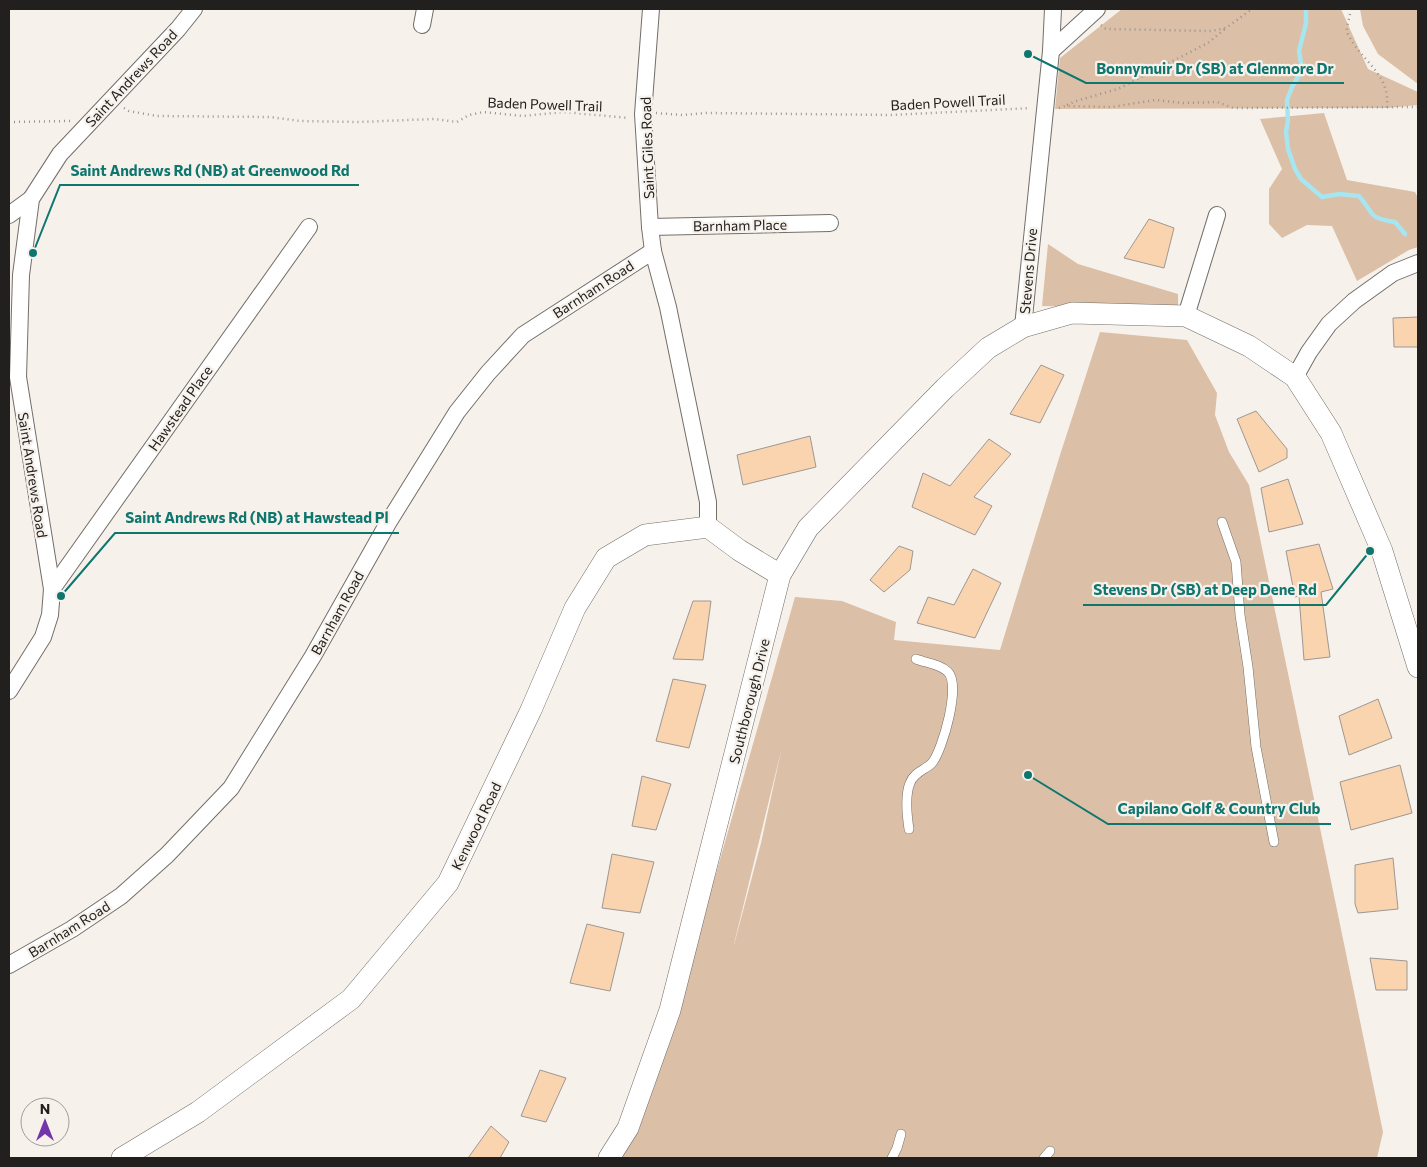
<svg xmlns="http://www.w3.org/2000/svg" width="1427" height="1167" viewBox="0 0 1427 1167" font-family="Commissioner,sans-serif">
<rect width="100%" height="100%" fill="#f7f1ec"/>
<g fill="#dbbfa6" fill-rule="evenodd">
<polygon points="1122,9 1341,9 1368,69 1418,92 1418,105 1387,108 1055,109 1060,58"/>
<polygon points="1360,9 1418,9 1418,84 1378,54 1363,26"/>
<polygon points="1324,113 1347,180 1415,192 1418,198 1418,247 1409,250 1357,281 1332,226 1307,225 1282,238 1269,224 1269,189 1282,169 1260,119"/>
<polygon points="1048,244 1078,264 1178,294 1178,309 1042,306"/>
<path d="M1100,332L1187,340L1217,393L1215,415L1229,452L1249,485L1383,1132L1377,1158H615L715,877L795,597L842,601L896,622L894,640L1000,650L1060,455ZM782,747L761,843L734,945V944Z"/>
</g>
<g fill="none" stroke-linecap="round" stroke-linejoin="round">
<path stroke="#a7e6f0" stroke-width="4.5" d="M1306,9V23L1299,51L1302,70L1292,87L1287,100L1288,121L1286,132L1288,149L1295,169L1301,179L1322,197L1339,194L1359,196C1375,214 1367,218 1395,222L1405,234"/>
</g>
<g fill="#fad3af" stroke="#9d9893">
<polygon points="1149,219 1174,228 1164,268 1124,258"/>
<polygon points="1418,317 1418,347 1394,347 1393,318"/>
<polygon points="1041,365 1064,375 1040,423 1010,414"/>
<polygon points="1256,411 1287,449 1287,458 1259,472 1237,419"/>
<polygon points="810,436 816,467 743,485 737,455"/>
<polygon points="989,439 1011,454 974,497 992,506 975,535 912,507 923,473 950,486"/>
<polygon points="1288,479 1303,524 1269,532 1261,488"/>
<polygon points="1319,544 1333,589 1321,592 1330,657 1304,660 1299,596 1295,597 1286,551"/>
<polygon points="899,546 913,551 910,570 884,592 870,580"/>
<polygon points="973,569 1001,583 975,638 917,623 928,597 954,605"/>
<polygon points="693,601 711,601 703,660 673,659"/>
<polygon points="673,679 706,685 689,748 656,741"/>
<polygon points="1378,699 1392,738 1349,755 1339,716"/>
<polygon points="1400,765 1412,813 1351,830 1340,782"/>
<polygon points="642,776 671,784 656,830 632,826"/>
<polygon points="612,854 654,862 640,913 602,908"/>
<polygon points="1393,858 1398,909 1358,913 1355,904 1355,865"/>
<polygon points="587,924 624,933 610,991 570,983"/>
<polygon points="1370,958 1407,961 1407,990 1376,990"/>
<polygon points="540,1070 566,1078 546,1122 521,1116"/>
<polygon points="491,1126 509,1142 500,1158 468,1158"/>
</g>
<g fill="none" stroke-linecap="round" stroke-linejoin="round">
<g stroke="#736e69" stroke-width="10">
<g id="service">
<polyline points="1222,522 1236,562 1240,615 1248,667 1256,747 1274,842"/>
<path d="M909,829C907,816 905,795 910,783C914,772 925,770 932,763C943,749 961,685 948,672C940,664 926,663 916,659"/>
<polyline points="892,1158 897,1148 901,1134"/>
<polyline points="1044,1158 1050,1151"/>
</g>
</g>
<g stroke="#736e69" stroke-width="18">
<g id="minor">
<polyline points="651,9 643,114 650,227 653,251"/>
<polyline points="422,25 425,9"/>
<polyline points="1051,51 1097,9"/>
<polyline points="9,215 31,199"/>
<polyline points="650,227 830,223"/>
<polyline points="1186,316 1217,215"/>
<polyline points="1023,327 1051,51 1053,9"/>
<polyline points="1295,377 1309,352 1329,324 1354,301 1393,273 1418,263"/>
<polyline points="52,589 309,227"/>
<polyline points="9,691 43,637 50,615 52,589 18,377 21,275 31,199 60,154 178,29 194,9"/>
<polyline points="9,965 72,929 121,896 167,855 231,788 313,656 388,523 457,412 488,373 523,335 653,251 668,307 708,502 708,527"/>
</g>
</g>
<g stroke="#736e69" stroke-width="22">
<g id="tertiary">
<polyline points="122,1158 198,1112 351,999 448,883 531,710 575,608 606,558 645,535 708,527 739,550 780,575"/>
<polyline points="609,1158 628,1128 670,1010 780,575 808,528 945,388 988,348 1023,327 1072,313 1186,316 1249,346 1295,377 1331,433 1382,551 1418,667"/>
</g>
</g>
<g stroke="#989490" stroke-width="2.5" stroke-dasharray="1 4" stroke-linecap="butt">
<path d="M1350,9C1351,17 1346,25 1347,32C1348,36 1352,40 1353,43C1368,65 1390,77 1387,108"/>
<polyline points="1101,25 1106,29 1211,31 1226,28 1252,9"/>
<polyline points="1067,105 1076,101 1118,89 1208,43 1226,28"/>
<polyline points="124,108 129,111 157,116 270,117 300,121 359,122 434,119 457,122 469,115 483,112 523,116 564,112 629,118"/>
<polyline points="1059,108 1065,106 1112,107 1155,100 1183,103 1217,102 1233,108 1418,107"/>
<polyline points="656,113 682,115 706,113 893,115 1030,108"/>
<polyline points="9,122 70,121"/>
</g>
<use href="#service" stroke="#fff" stroke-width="9"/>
<use href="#minor" stroke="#fff" stroke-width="16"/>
<use href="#tertiary" stroke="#fff" stroke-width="21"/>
</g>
<g text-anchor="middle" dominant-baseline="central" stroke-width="4.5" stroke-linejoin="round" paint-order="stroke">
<g font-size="14" fill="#22201e" stroke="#f7f1ec">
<text transform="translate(131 78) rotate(-47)">Saint Andrews Road</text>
<text transform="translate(948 102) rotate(-3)">Baden Powell Trail</text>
<text transform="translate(545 104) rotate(2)">Baden Powell Trail</text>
<text transform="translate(647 148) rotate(-92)">Saint Giles Road</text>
<text transform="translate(740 225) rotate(-1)">Barnham Place</text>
<text transform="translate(1028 271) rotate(-85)">Stevens Drive</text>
<text transform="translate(593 289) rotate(-33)">Barnham Road</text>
<text transform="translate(180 408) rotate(-55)">Hawstead Place</text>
<text transform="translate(33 475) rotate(81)">Saint Andrews Road</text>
<text transform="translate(337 613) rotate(-61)">Barnham Road</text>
<text transform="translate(749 701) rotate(-76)">Southborough Drive</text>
<text transform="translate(476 826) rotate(-64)">Kenwood Road</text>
<text transform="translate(69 929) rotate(-32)">Barnham Road</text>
</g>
</g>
<path fill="none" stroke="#0f766e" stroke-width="2" d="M1028 54L1086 83H1344M33 253L60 185H359M61 596L115 533H399M1370 551L1326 605H1083M1028 775L1108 824H1331"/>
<g fill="#0f766e" stroke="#f7f1ec" stroke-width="2">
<circle cx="1028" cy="54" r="5"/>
<circle cx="33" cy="253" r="5"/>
<circle cx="61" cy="596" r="5"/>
<circle cx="1370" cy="551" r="5"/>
<circle cx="1028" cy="775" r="5"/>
</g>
<g font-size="15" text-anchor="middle" font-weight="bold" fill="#0f766e" stroke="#f7f1ec" stroke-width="4.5" stroke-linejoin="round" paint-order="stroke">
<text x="1215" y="74">Bonnymuir Dr (SB) at Glenmore Dr</text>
<text x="210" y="176">Saint Andrews Rd (NB) at Greenwood Rd</text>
<text x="257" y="523">Saint Andrews Rd (NB) at Hawstead Pl</text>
<text x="1205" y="595">Stevens Dr (SB) at Deep Dene Rd</text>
<text x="1219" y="814">Capilano Golf &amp; Country Club</text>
</g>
<rect width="1427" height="1167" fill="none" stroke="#22201e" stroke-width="20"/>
<g transform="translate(45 1122)"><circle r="24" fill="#f7f1ec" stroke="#a29d9a"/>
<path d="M0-4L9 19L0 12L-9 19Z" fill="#7335ab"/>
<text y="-8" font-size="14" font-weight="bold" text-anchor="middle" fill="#22201e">N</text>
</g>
</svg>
